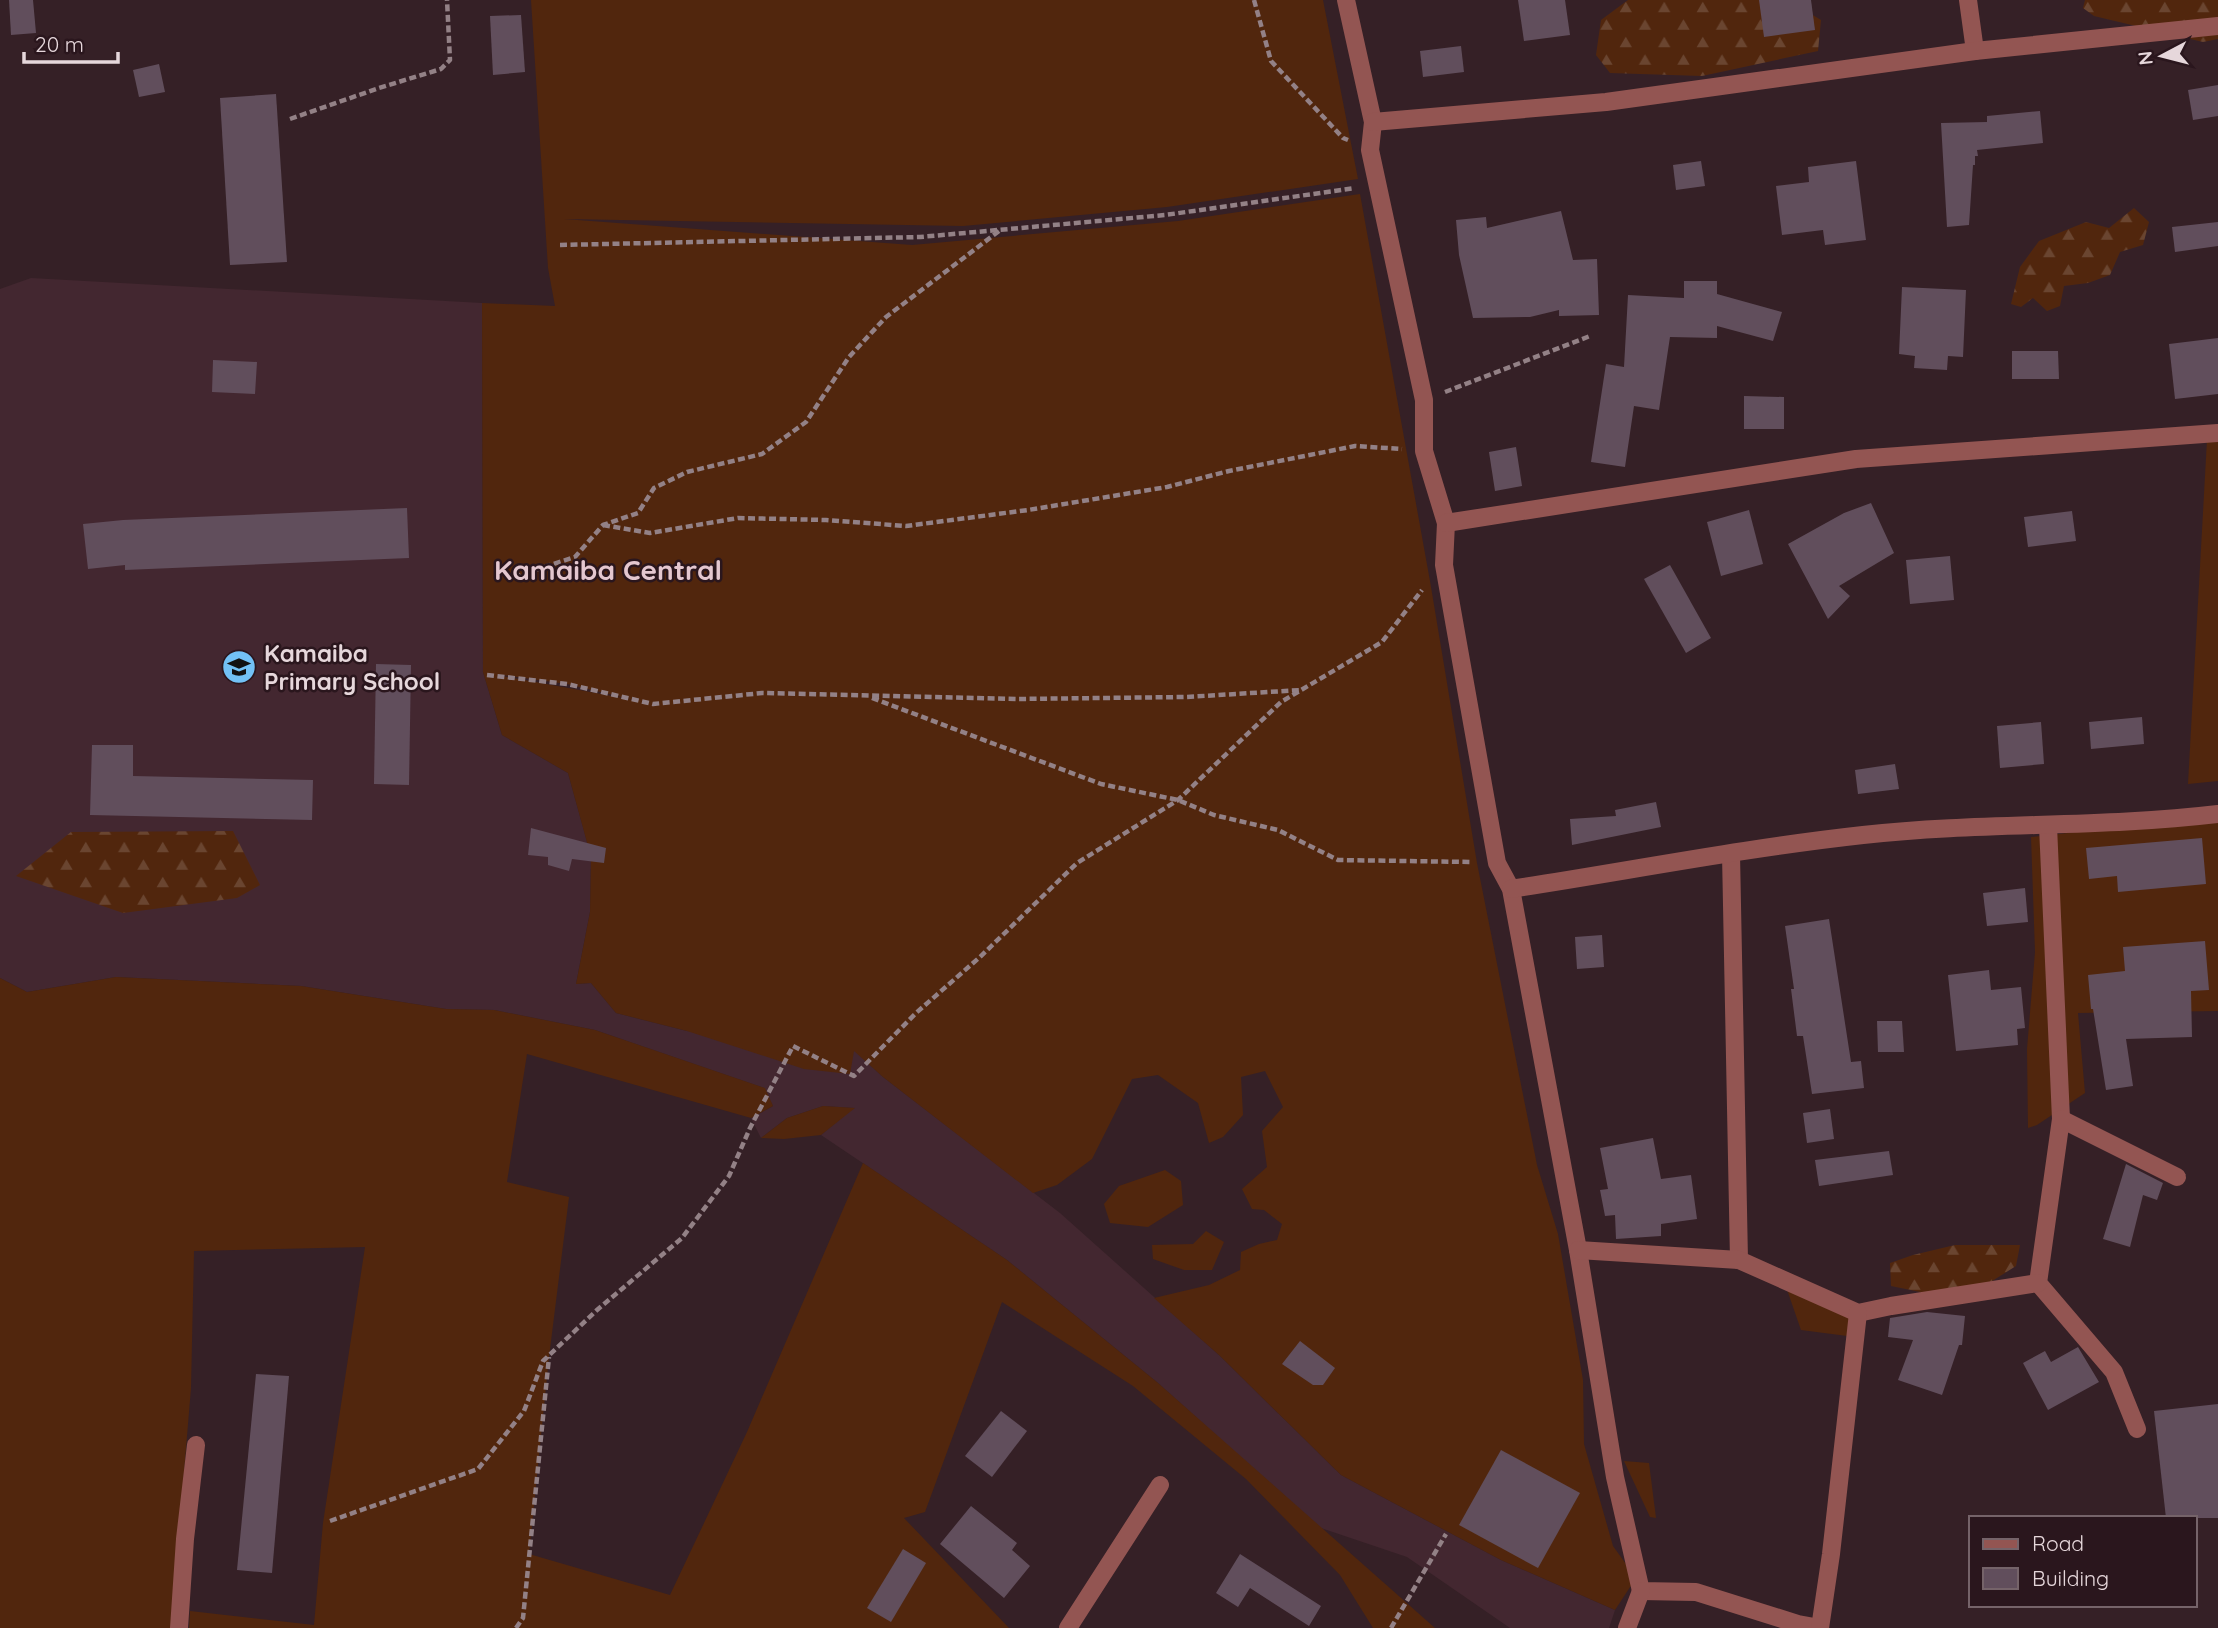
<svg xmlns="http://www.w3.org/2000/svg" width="2218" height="1628" viewBox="0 0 2218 1628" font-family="Quicksand,sans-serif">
<defs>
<pattern id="forest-firs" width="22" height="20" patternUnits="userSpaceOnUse" patternTransform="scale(1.75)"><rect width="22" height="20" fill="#51260d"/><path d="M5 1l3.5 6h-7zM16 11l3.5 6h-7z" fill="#6a4530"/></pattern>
</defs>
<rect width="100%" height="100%" fill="#352026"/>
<polygon fill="#432730" points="31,278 482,303 483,672 502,735 568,773 591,856 590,912 576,984 591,983 616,1013 687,1031 854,1050 883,1077 1060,1213 1219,1355 1341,1475 1501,1560 1615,1610 1609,1628 1510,1628 1407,1557 1318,1527 1158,1383 1007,1260 821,1135 853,1108 823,1106 787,1118 761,1138 751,1118 773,1106 764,1088 595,1030 494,1010 446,1009 301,986 116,977 27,992 0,978 0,289"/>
<g fill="#51260d" fill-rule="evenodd">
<path d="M531,0H1323L1358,179L1167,207L963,226L564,219L912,245L1178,221L1360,194L1430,581L1477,863L1537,1165L1558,1234L1583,1380L1584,1444L1613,1546L1636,1578L1615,1610L1501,1560L1341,1475L1219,1355L1154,1298L1209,1285L1240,1270L1241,1252L1259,1244L1277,1240L1282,1224L1264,1210L1252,1209L1242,1189L1267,1167L1262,1131L1283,1107L1265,1071L1241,1077L1243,1115L1223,1137L1209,1143L1198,1103L1158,1075L1132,1079L1092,1159L1057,1185L1033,1193L883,1077L854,1051L850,1074L804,1069L687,1031L616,1013L591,983L576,984L590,912L591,857L568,773L502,735L483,672L482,303L555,306L548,268ZM502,675L567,684L634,700L502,676Z"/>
<polygon points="2218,438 2218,781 2188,784 2207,440"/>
<polygon points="2218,816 2218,1011 2078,1013 2085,1093 2037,1125 2028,1128 2027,1049 2035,952 2031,837"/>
<polygon points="116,977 301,986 446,1009 494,1010 595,1030 765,1088 773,1106 751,1118 527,1054 507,1182 569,1197 549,1357 529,1554 670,1595 747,1432 863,1163 1007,1260 1158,1383 1435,1628 1373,1628 1340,1575 1246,1479 1133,1386 1002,1302 925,1512 904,1518 1009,1628 189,1628 190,1611 314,1625 323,1523 365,1247 194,1251 191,1388 171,1628 0,1628 0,978 27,992"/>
<polygon points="823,1106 855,1108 821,1135 784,1139 761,1138 787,1118"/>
<polygon points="1165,1170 1181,1181 1183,1205 1148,1227 1110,1223 1104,1204 1119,1186"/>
<polygon points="1206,1231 1224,1242 1212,1270 1184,1270 1153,1259 1152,1245 1193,1244"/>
<polygon points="1784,1281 1858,1306 1855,1337 1801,1330"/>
<polygon points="1624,1461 1649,1463 1656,1518 1650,1517"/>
</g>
<g fill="url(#forest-firs)">
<polygon points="1628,0 1788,0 1821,20 1818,51 1702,76 1610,73 1596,55 1601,20"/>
<polygon points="2085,0 2218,0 2218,39 2203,42 2094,16 2083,8"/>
<polygon points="2134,208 2149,222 2143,245 2120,252 2110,275 2088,283 2064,286 2060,306 2047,311 2033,298 2021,307 2011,304 2020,267 2039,241 2086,222 2109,228"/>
<polygon points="233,831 260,885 237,898 123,913 16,876 71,832"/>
<polygon points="1955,1245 2020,1245 2016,1266 1981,1288 1935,1295 1891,1286 1890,1263 1913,1255"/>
</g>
<g fill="#614e5c">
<polygon points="9,0 33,0 36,33 11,35"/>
<polygon points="1518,0 1565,0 1570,35 1524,41"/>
<polygon points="1759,0 1811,0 1815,30 1764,37"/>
<polygon points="521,15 525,72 493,75 490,16"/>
<polygon points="1461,46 1464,72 1423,77 1420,51"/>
<polygon points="159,64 165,92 139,97 133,70"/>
<polygon points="2218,85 2218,116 2193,120 2188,90"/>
<polygon points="276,94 287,262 230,265 220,98"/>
<polygon points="2040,111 2043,143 1977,150 1978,156 1975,156 1975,165 1973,165 1969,225 1947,227 1941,123 1987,122 1987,116"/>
<polygon points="1701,161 1705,186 1676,190 1673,165"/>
<polygon points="1856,161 1866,240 1825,245 1823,230 1782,235 1776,186 1809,182 1808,167"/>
<polygon points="1561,211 1573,260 1597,259 1599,315 1559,316 1559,310 1530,317 1473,318 1459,255 1456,220 1486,217 1487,228"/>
<polygon points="2218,222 2218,246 2175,252 2172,227"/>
<polygon points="1684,281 1717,281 1717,294 1782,312 1773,341 1717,326 1717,338 1670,337 1659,410 1634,406 1625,467 1591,462 1606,364 1624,367 1628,295 1684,298"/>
<polygon points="1902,287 1966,290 1963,357 1948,356 1947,370 1914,368 1915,356 1899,354"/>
<polygon points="2218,338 2218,394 2175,399 2169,344"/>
<polygon points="2012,351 2058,351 2059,379 2012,379"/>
<polygon points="213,360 257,362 255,394 212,392"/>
<polygon points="1744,396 1784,397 1784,429 1744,429"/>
<polygon points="1516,447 1522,486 1495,491 1489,452"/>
<polygon points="1871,503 1894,553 1839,586 1850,596 1828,619 1788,544 1844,513"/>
<polygon points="407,508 409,558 125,570 125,565 88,569 83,524 123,520"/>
<polygon points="1749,510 1763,564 1721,576 1707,522"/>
<polygon points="2072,511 2076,541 2028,547 2024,517"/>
<polygon points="1950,556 1954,600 1910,604 1906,560"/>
<polygon points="1670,565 1711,638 1686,653 1644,579"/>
<polygon points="376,664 411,665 409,785 374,784"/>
<polygon points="2142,717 2144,744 2091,749 2089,722"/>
<polygon points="2041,722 2044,764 2000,768 1997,726"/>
<polygon points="92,745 133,745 133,776 313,780 312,820 90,815"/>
<polygon points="1895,764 1899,789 1858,794 1855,770"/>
<polygon points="1656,802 1661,827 1572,845 1570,819 1616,816 1615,810"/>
<polygon points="531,828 606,848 604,863 572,859 569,871 548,865 548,857 528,855"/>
<polygon points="2202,838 2206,884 2118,892 2117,876 2089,879 2086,848"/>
<polygon points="2025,888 2028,922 1987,926 1983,893"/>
<polygon points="1829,919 1851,1062 1861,1061 1864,1088 1812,1094 1803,1036 1797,1036 1791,989 1794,989 1785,926"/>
<polygon points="1602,935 1604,967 1577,969 1575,937"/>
<polygon points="2205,941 2209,990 2191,991 2192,1037 2126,1039 2133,1086 2106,1090 2093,1009 2091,1009 2088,975 2125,971 2123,947"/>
<polygon points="1989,970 1991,990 2021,987 2025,1028 2017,1029 2018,1045 1956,1051 1948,975"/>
<polygon points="1877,1021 1902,1021 1904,1052 1878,1052"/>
<polygon points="1830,1109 1834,1139 1807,1143 1803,1113"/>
<polygon points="1653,1138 1661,1179 1691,1175 1697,1219 1661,1224 1661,1236 1616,1239 1615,1215 1605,1216 1600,1190 1608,1189 1600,1148"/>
<polygon points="1889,1151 1893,1175 1819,1186 1815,1160"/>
<polygon points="2126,1164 2163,1183 2157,1200 2143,1195 2130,1247 2103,1239"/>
<polygon points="1927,1312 1965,1316 1962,1345 1959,1345 1942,1395 1898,1380 1913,1340 1888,1337 1890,1318"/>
<polygon points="1300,1341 1335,1368 1323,1385 1313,1385 1282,1364"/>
<polygon points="2078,1347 2099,1382 2048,1410 2023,1363 2045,1351 2051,1362"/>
<polygon points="256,1374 289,1376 272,1573 237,1570"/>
<polygon points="2218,1404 2218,1518 2166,1518 2154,1411"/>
<polygon points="1001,1411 1027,1431 992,1477 965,1456"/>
<polygon points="1501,1450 1580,1493 1538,1568 1459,1525"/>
<polygon points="971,1506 1017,1543 1012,1550 1030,1566 1004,1598 940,1544"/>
<polygon points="903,1549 926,1563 891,1622 867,1608"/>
<polygon points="1240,1554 1321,1606 1309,1626 1250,1588 1238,1607 1216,1593"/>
</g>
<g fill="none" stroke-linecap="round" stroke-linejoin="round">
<g stroke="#938186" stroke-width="4.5" stroke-dasharray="7 3.5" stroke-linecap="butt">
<polyline points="1254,0 1271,61 1343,138 1348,140"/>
<polyline points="290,119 379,88 441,69 450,60 447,0"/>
<polyline points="560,245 920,237 1165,215 1355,188"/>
<polyline points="1445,392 1590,336"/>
<polyline points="603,525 650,533 738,518 826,520 906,526 1028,510 1167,487 1229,471 1355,446 1402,449"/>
<polyline points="514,577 575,557 603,525 638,513 654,488 687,472 762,454 806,422 849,357 886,317 999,231"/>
<polyline points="487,675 567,684 653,704 762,693 1018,699 1186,697 1301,690"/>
<polyline points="872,698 1101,784 1178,800 1214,815 1278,830 1338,860 1472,862"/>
<polyline points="330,1521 478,1469 524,1411 543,1361 597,1310 682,1238 729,1176 750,1128 793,1046 854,1076 916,1013 980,957 1077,863 1178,800 1281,702 1382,642 1422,590"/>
<polyline points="516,1628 523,1618 549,1357"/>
<polyline points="1391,1628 1446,1534"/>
</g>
<g stroke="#935552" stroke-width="18">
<polyline points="1346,0 1373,122 1370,150 1424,400 1424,451 1446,523 1444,565 1497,863 1511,889 1578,1250 1615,1477 1641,1591 1696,1592 1798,1624 1820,1628"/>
<polyline points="1968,0 1975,51"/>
<polyline points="1373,122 1606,102 1975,51 2218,26"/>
<polyline points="1446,523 1856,459 2218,433"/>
<polyline points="2048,826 2061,1119 2038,1283 2114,1372 2137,1429"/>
<polyline points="1731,854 1739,1260"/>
<path d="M1511,889C1628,871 1745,848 1863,835C1981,822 2100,828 2218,814"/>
<polyline points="2061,1119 2177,1177"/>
<polyline points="1578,1250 1739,1260 1858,1313 1891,1306 2038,1283"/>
<polyline points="179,1628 185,1539 196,1445"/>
<polyline points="1068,1628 1160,1485"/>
<polyline points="1627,1628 1641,1591"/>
<polyline points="1820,1628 1831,1554 1858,1313"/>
</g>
</g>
<defs>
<g id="school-disc" transform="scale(1.75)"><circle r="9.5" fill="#72c1f5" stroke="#2a161d"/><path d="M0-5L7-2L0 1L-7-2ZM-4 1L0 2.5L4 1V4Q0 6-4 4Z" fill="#111"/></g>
</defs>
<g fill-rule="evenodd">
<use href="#school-disc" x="239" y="667"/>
</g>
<g text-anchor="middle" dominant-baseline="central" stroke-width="5" stroke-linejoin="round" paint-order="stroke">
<g font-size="24" font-weight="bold" fill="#e6d7db" stroke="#2a161d" text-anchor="start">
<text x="264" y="653">Kamaiba<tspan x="264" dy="28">Primary School</tspan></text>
</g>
<g font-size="28" font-weight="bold" fill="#e4c7cf" stroke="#2a161d">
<text x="608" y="569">Kamaiba Central</text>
</g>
</g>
<rect x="1969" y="1516" width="228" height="91" fill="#2a161d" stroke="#756369" stroke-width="2"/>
<rect x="1983" y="1539" width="35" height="10" fill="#935552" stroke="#756369" stroke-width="2"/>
<text x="2032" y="1551" font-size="21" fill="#e6d7db">Road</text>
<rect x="1983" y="1568" width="35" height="21" fill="#614e5c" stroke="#756369" stroke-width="2"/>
<text x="2032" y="1586" font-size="21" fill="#e6d7db">Building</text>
<g transform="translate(2162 56) rotate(263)" stroke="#2a161d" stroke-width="5" paint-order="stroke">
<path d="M0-5L12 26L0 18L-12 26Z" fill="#e6d7db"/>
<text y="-10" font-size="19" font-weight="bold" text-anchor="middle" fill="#e6d7db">N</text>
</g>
<path d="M24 52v10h94v-10" fill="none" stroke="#e6d7db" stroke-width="3.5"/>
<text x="35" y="52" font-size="21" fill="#e6d7db" stroke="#2a161d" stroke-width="5" paint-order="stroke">20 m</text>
</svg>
